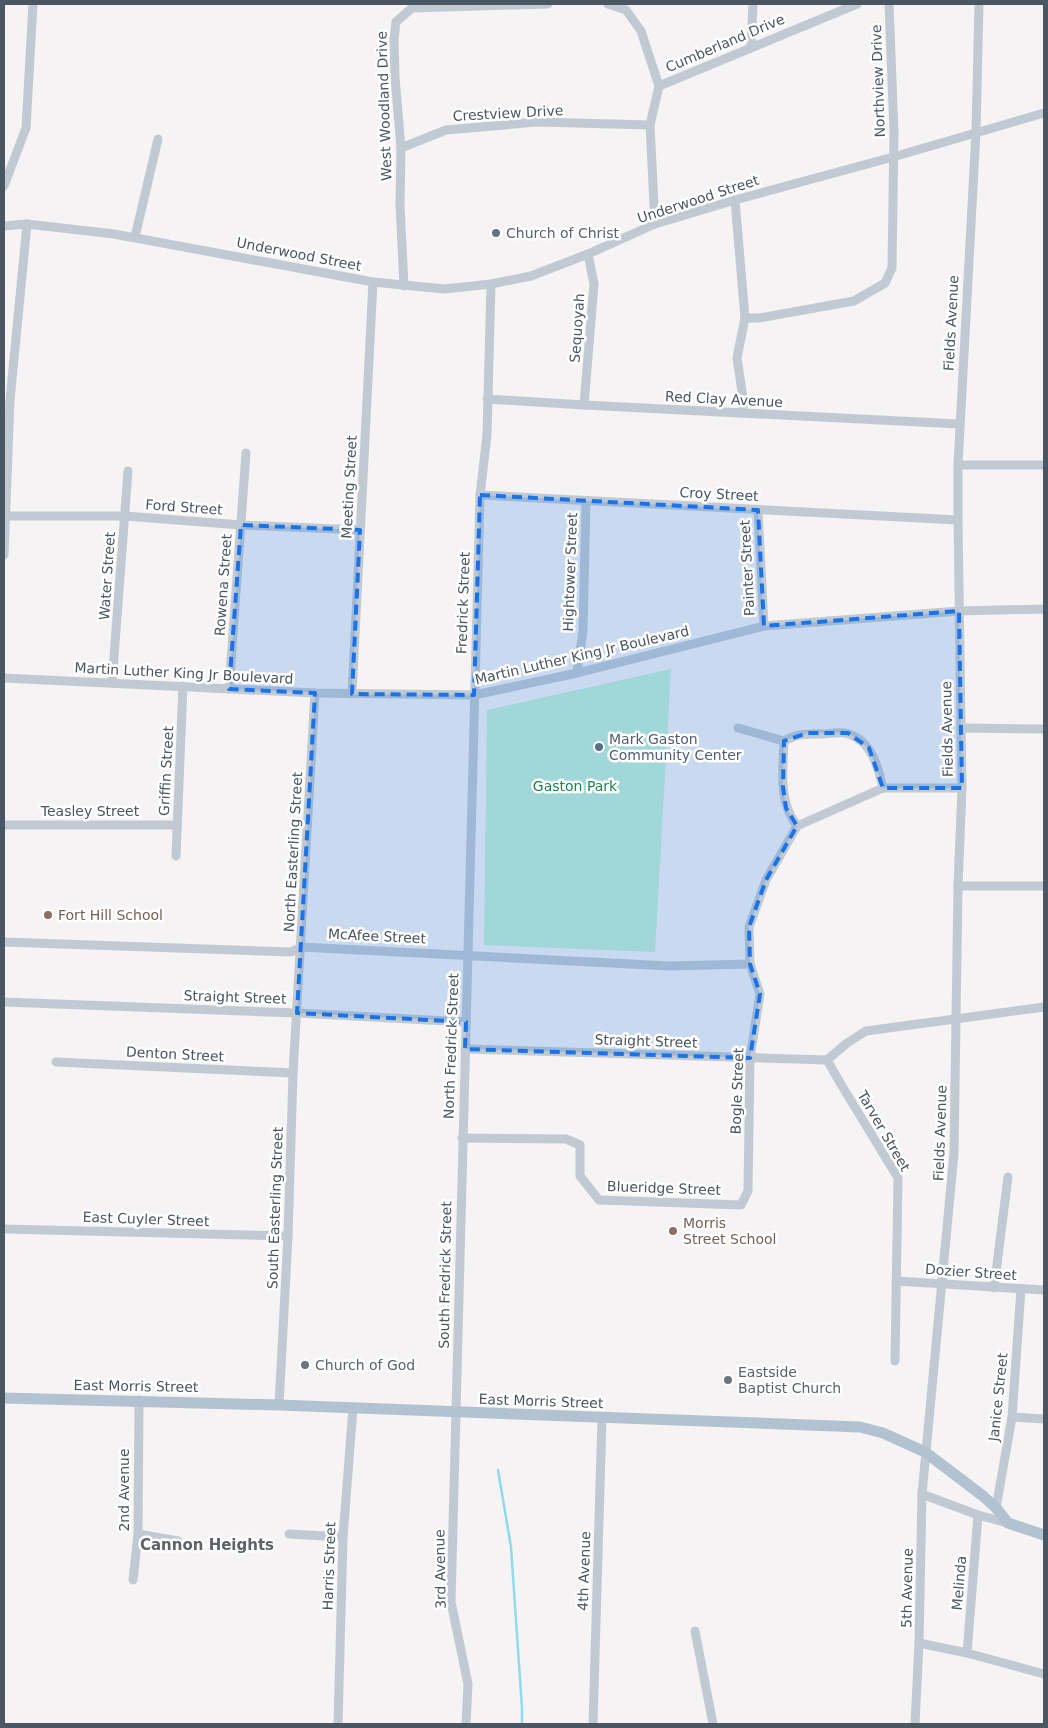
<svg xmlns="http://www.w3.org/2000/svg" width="1048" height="1728" viewBox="0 0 1048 1728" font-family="'DejaVu Sans',sans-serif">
<rect width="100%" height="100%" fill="#f5f3f3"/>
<polygon fill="#c3f1d5" points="671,669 655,952 484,945 487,710"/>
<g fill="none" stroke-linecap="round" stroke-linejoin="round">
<polyline stroke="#90daee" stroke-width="2.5" points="498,1470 511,1547 522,1708 522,1724"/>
<g stroke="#c1cad2" stroke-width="9">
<polyline points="608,4 626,10 641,31 659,86 650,125 655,224"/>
<polyline points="751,47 753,4"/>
<polyline points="659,86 857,4"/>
<polyline points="401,148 446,130 537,122 650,125"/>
<polyline points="4,186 26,128 33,4"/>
<polyline points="735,200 745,318 759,318 854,301 885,283 892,268 894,132 889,4"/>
<polyline points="4,226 27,224 114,234 373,282 444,289 491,284 531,276 588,254 655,224 735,200 893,157 1044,113"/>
<polyline points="135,237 158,139"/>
<polyline points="404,286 400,205 401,148 395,77 394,39 396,22 412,8 548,4"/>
<polyline points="487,399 584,405 959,424"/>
<polyline points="584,405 594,284 588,254"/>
<polyline points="743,413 743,398 737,358 745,318"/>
<polyline points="958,465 1044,465"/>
<polyline points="480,495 958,520"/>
<polyline points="758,510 764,626"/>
<polyline points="5,516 125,516 241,525 360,530"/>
<polyline points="4,555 10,400 27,224"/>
<polyline points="577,673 583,631 586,501"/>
<polyline points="4,678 315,693 474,695 577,673 764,626 959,611 1044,609"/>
<polyline points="112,683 128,471"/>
<polyline points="229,689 246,453"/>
<polyline points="352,694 373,282"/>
<polyline points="738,728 784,741"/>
<polyline points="961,728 1044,729"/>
<path d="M784,741C799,733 805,734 822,734C830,734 841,731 849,734C872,742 878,767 883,788"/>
<path d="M784,741C783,770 778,801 797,826"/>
<polyline points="4,825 177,825"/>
<polyline points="797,826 883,788 962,788"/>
<polyline points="176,856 183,686"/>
<polyline points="958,886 1044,886"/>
<polyline points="4,942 291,952 301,947 669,966 750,964"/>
<polyline points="4,1002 297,1013 466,1022"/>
<polyline points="465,1049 827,1060"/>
<polyline points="56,1062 293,1073"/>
<polyline points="462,1138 566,1139 580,1145 580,1176 599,1200 741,1205 748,1191 750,1058 760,994 750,964 749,927 766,880 797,826"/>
<polyline points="4,1229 288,1236"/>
<polyline points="896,1281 1044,1290"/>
<polyline points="994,1288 1008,1177"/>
<polyline points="895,1361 898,1178 842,1086 827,1060 847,1043 866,1031 1044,1007"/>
<polyline points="279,1405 288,1236 293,1073 315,693"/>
<polyline points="1012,1417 1044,1419"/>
<polyline points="922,1494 978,1515 1008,1523"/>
<polyline points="996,1508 1012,1417 1021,1289"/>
<polyline points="138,1534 178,1541"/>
<polyline points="289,1534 343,1537"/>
<polyline points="133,1580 138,1534 139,1400"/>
<polyline points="695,1631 713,1724"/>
<polyline points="919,1643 967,1653 1044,1674"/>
<polyline points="967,1653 978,1515"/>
<polyline points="338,1724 343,1537 353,1408"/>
<polyline points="466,1724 468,1684 451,1602 480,495 487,435 491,284"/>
<polyline points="593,1724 602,1418"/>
<polyline points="915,1724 919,1643 922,1494 954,1153 958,886 962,788 958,520 958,465 976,132 979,4"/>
</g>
<polyline stroke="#b3c2d1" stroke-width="11" points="4,1398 279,1405 860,1427 883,1433 925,1452 983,1496 996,1508 1008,1523 1044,1535"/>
</g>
<path fill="#1a73e8" fill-opacity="0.2" stroke="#1a73e8" stroke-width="4" stroke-dasharray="10 6" stroke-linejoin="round" d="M480,495L758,510L764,626L959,611L962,788H883L869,748L848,733H807L784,741L783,787L786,808L797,826L766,880L749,927L750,964L760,994L750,1058L465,1049L466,1022L297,1013L315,693L229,689L241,525L360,530L352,694L474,695Z"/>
<g fill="#6b7280" stroke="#fff" stroke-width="2">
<circle cx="496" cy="233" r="5"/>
<circle cx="305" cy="1365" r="5"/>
<circle cx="728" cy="1380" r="5"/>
</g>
<circle fill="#5c6f8a" stroke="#fff" stroke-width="2" cx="599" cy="747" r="5"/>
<g fill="#8d6e63" stroke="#fff" stroke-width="2">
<circle cx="48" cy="915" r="5"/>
<circle cx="673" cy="1231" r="5"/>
</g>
<g text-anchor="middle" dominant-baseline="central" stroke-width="5" stroke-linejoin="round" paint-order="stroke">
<g font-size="14" fill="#4a5661" stroke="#fff">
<text transform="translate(725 43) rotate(-23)">Cumberland Drive</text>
<text transform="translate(878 81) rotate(-92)">Northview Drive</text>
<text transform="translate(384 106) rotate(-92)">West Woodland Drive</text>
<text transform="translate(508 113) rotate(-3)">Crestview Drive</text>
<text transform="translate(698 199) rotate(-18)">Underwood Street</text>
<text transform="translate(299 254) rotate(11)">Underwood Street</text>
<text transform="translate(951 323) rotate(-87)">Fields Avenue</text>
<text transform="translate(577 328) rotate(-86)">Sequoyah</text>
<text transform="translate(724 399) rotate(3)">Red Clay Avenue</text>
<text transform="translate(349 487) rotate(-87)">Meeting Street</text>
<text transform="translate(719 494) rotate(3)">Croy Street</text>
<text transform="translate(184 507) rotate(4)">Ford Street</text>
<text transform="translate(747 568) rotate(-93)">Painter Street</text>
<text transform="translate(570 572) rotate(-88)">Hightower Street</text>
<text transform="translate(107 576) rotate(-86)">Water Street</text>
<text transform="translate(223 585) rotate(-86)">Rowena Street</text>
<text transform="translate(463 603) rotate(-88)">Fredrick Street</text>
<text transform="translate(582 655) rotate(-13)">Martin Luther King Jr Boulevard</text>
<text transform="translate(184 673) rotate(3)">Martin Luther King Jr Boulevard</text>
<text transform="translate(947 729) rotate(-91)">Fields Avenue</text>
<text transform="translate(166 771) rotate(-87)">Griffin Street</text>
<text x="90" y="811">Teasley Street</text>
<text transform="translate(293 852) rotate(-87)">North Easterling Street</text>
<text transform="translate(377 936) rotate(3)">McAfee Street</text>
<text transform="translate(235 997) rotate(2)">Straight Street</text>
<text transform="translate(646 1041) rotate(2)">Straight Street</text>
<text transform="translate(451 1046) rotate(-88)">North Fredrick Street</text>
<text transform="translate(175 1054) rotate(3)">Denton Street</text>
<text transform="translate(737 1091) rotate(-88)">Bogle Street</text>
<text transform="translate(884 1131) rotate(60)">Tarver Street</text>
<text transform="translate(940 1133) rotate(-88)">Fields Avenue</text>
<text transform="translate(664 1188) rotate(2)">Blueridge Street</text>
<text transform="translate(275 1208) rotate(-88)">South Easterling Street</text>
<text transform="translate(146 1219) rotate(2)">East Cuyler Street</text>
<text transform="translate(971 1272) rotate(4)">Dozier Street</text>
<text transform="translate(445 1275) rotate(-89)">South Fredrick Street</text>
<text transform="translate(136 1386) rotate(1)">East Morris Street</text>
<text transform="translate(998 1397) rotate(-84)">Janice Street</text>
<text transform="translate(541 1401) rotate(2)">East Morris Street</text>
<text transform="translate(124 1490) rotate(-90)">2nd Avenue</text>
<text transform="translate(329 1566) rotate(-88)">Harris Street</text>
<text transform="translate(440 1569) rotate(-91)">3rd Avenue</text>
<text transform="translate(584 1571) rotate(-88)">4th Avenue</text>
<text transform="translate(959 1583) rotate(-85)">Melinda</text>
<text transform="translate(907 1588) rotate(-89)">5th Avenue</text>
</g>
<g font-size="14" fill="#5b616d" stroke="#fff" text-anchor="start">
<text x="506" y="233">Church of Christ</text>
<text x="315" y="1365">Church of God</text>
<text x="738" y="1372">Eastside<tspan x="738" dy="16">Baptist Church</tspan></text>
</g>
<g font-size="14" fill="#4e5e75" stroke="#fff" text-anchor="start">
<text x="609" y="739">Mark Gaston<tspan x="609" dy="16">Community Center</tspan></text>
</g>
<g font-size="14" fill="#17864f" stroke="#fff">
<text x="575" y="786">Gaston Park</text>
</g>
<g font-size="14" fill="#785e54" stroke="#fff" text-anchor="start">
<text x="58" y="915">Fort Hill School</text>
<text x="683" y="1223">Morris<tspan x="683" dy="16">Street School</tspan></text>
</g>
<g font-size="15" font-weight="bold" fill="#5f6368" stroke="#fff">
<text x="207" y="1545">Cannon Heights</text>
</g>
</g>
<rect width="1048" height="1728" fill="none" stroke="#4a5661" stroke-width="10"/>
</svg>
